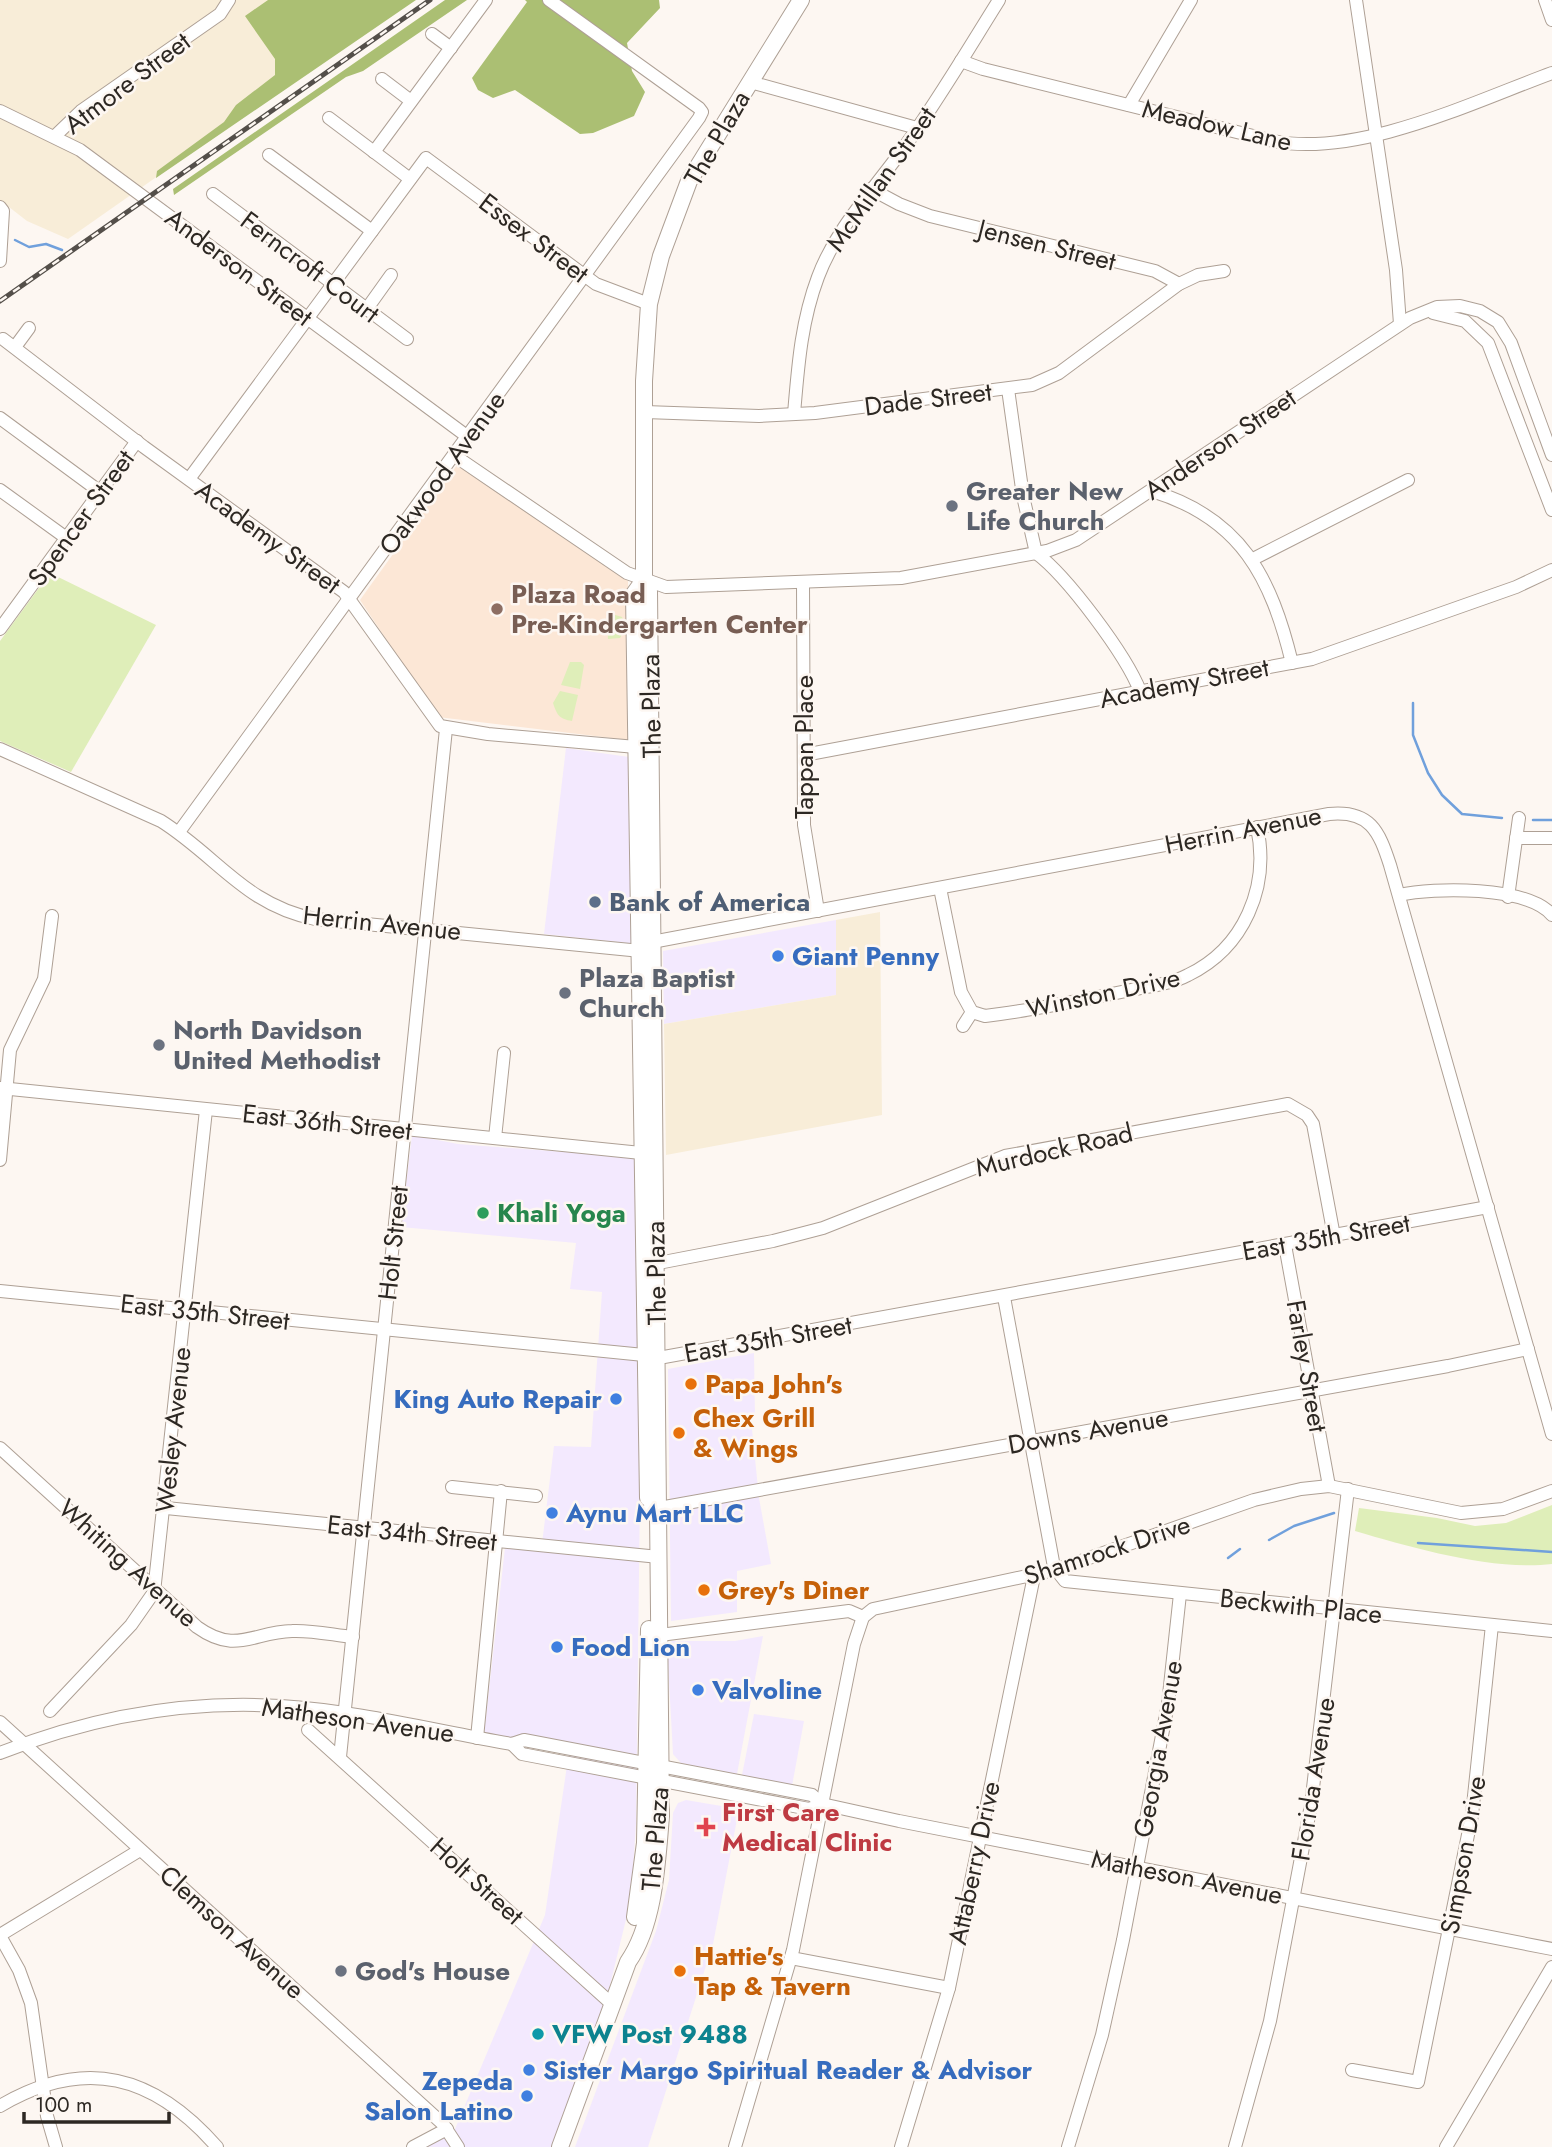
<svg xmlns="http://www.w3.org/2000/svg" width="1552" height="2147" viewBox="0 0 1552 2147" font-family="Jost,sans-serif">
<rect width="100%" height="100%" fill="#fdf7f2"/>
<g fill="#f3e9fe">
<polygon points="566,748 643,759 637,944 544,934"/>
<polygon points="836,920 836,995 664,1024 663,951"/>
<polygon points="412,1135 458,1144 644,1158 636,1823 631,1899 608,1993 552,2147 427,2147 455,2129 545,1915 569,1752 484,1734 505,1548 541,1552 554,1446 591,1447 602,1292 570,1289 576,1243 401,1227"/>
<polygon points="754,1353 755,1418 751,1419 759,1498 771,1564 737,1571 737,1612 671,1621 668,1369"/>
<polygon points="763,1636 737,1774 681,1763 673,1754 667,1645 672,1641 735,1641"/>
<polygon points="754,1714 804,1721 792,1786 742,1775"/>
<polygon points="686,1800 739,1809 713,1944 648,2147 575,2147 656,1931 669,1880 673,1813 678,1803"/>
</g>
<g fill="#f8edd8">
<polygon points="0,0 338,0 362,33 68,239 27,221 0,200"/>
<polygon points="880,912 882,1115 666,1155 664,1024 836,995 836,920"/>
</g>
<polygon fill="#fce7d6" points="457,465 628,581 628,740 438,717 360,600"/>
<g fill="#dfeeb9">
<polygon points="50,573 156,625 71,772 0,741 0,641"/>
<polygon points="612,614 622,617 626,628 620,638 608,639 607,619"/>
<polygon points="570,662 581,662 584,665 580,689 561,685"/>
<path d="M560,691L578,695L572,721C559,719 557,715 553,703Z"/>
<path d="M1552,1505V1564C1493,1571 1413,1548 1355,1531L1359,1508L1437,1518L1475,1526L1506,1523Z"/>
</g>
<g fill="#abbf73">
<polygon points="268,0 416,0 156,178 157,171 224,122 236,105 275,75 275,59 245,16"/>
<polygon points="445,0 467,0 363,71 346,77 174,195 173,189"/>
<polygon points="525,0 659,0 660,8 627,43 632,71 645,92 634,116 593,133 580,134 515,90 493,98 478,90 472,78 527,2"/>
</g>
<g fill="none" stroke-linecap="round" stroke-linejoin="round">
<g stroke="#70a0dc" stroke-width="2.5">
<polyline points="15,240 29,247 46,244 62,250"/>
<polyline points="1413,703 1413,735 1428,773 1442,795 1462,814 1502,818"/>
<polyline points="1533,820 1552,820"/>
<polyline points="1269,1540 1294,1526 1334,1513"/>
<polyline points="1418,1543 1552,1552"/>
<polyline points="1228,1558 1240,1549"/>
</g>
<g stroke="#aea095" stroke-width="14">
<g id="minor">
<polyline points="1356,0 1396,270 1400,324"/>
<polyline points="1545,0 1552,20"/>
<polyline points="432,34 451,48"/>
<path d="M961,61L983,69L1273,141C1358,158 1473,102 1552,73"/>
<polyline points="382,79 411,101"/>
<polyline points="750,82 917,128"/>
<polyline points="1129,105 1191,0"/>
<polyline points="0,111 80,150 468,437"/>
<polyline points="329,118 410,179"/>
<polyline points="55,136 81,111 220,14 229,0"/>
<polyline points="374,152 486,0"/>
<polyline points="269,155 372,231"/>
<polyline points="871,189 899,204 930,216 1155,271 1179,284"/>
<polyline points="213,194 407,339"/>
<polyline points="0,207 3,211 0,261"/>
<polyline points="366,310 391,275"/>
<polyline points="1433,313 1465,321 1488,343 1552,510"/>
<polyline points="3,339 144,447 344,592 440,726 488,734 636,747"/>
<polyline points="15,347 29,328"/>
<path d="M1008,389L1023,496L1036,553C1067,576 1126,655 1140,691"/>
<polyline points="645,412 759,416 815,413 1032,385 1059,373 1179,284 1198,275 1224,271"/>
<path d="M794,414C798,367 801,322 818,277C836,229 870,194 900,153C936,104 967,51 999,0"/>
<polyline points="0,418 99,491"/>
<polyline points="455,456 627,573 666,587 901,578 1047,551 1076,540 1410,318 1437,307 1460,306 1480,311 1498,322 1511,343 1552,455"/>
<polyline points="189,479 426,158 596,284 649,304"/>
<polyline points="0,490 65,537"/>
<path d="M1152,491C1241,518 1271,577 1292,663"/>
<polyline points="1253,559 1408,480"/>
<polyline points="803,582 804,825 818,911"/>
<polyline points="0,629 137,441"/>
<path d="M0,749L161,821C218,857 245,905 315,919L641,951"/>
<polyline points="804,755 1312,659 1516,587 1552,570"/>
<polyline points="179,832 699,118 702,112 699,108 549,0"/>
<polyline points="1516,838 1552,838"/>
<path d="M940,888L961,992L972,1012L985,1016L1000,1014C1044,1008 1088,999 1131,990C1150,986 1171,984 1188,975C1244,948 1270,887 1257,827"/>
<path d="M1399,895C1434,887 1527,886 1552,915"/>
<polyline points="1508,897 1519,818"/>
<path d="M652,942L1329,814C1370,810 1379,831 1390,865L1552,1434"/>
<polyline points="963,1026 972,1012"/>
<polyline points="0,1088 651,1154"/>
<polyline points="495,1138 504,1053"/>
<polyline points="0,1160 10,1050 44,979 52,916"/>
<polyline points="1285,1245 1329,1486"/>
<polyline points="648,1265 773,1241 823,1228 1005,1156 1288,1104 1307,1115 1313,1124 1334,1236"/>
<polyline points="0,1291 664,1357 1488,1207"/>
<polyline points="1004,1297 1054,1567 1065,1581 1552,1631"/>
<path d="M0,1448L197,1627C236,1655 253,1632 292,1631C312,1630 333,1635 353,1637"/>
<polyline points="452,1487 536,1496"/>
<polyline points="166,1508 659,1557"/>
<polyline points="648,1510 1448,1366 1528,1349"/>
<polyline points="660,1635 849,1611 863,1617 873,1609 1055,1570 1254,1500 1301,1489 1329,1486 1461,1513 1503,1509 1552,1491"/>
<polyline points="50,1711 131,1625 154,1592 206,1110"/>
<polyline points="0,1722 443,2124 458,2147"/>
<polyline points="308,1730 613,2005"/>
<polyline points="477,1738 501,1491"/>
<polyline points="512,1744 522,1754 809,1809 822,1804"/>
<path d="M0,1753C89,1718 185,1700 281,1706C359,1711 436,1731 512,1744L524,1740L812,1795L822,1804L899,1821L1552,1949"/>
<polyline points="340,1757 446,729"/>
<polyline points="0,1935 140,1850"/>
<polyline points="0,1936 19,1970 31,2003 47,2116 56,2147"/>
<polyline points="791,1958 949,1988"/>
<polyline points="1352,2070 1418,2082 1472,1815 1492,1625"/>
<path d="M0,2106C85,2056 154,2075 217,2147"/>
<polyline points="413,2147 447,2129"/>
<polyline points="735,2147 793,1950 854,1644 863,1617"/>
<polyline points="901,2147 949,1988 1034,1576"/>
<polyline points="1068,2147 1102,2035 1123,1940 1168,1704 1180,1594"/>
<polyline points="1235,2147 1270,2021 1311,1805 1348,1489"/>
<polyline points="1446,2147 1552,1967"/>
</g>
</g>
<g stroke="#aea095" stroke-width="18">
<g id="major">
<polyline points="644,580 634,594 648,1498"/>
<polyline points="635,1917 645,1843 649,1629"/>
<path d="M560,2147L628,1962C655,1923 657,1862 661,1816L649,591L644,580V381L649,304L661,256L689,181L801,0"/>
</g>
</g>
<use href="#minor" stroke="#fff" stroke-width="12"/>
<use href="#major" stroke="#fff" stroke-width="16"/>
<g stroke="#544f4a" stroke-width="5">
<polyline id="rail" points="0,301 430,0"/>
</g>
<use href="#rail" stroke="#fdf7f2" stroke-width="2.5" stroke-dasharray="8" stroke-linecap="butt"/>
</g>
<g fill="#6b7280" stroke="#fdf7f2" stroke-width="2.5">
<circle cx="952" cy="506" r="7"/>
<circle cx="565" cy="993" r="7"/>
<circle cx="159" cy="1045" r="7"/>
<circle cx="341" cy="1971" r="7"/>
</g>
<circle fill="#8d6e63" stroke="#fdf7f2" stroke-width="2.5" cx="497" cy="609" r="7"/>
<circle fill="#5c6f8a" stroke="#fdf7f2" stroke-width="2.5" cx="595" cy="902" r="7"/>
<g fill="#3f7fe0" stroke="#fdf7f2" stroke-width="2.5">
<circle cx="778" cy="956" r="7"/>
<circle cx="616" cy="1399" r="7"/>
<circle cx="552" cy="1513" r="7"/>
<circle cx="557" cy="1647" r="7"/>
<circle cx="698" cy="1690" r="7"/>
<circle cx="529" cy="2070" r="7"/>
<circle cx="527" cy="2096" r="7"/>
</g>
<circle fill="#2e9e5b" stroke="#fdf7f2" stroke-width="2.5" cx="483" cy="1213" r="7"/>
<g fill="#e8710a" stroke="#fdf7f2" stroke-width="2.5">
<circle cx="691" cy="1384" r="7"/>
<circle cx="679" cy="1433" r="7"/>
<circle cx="704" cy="1590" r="7"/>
<circle cx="680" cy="1971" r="7"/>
</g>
<path fill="#e0444e" stroke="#fdf7f2" stroke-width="2.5" d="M702.5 1816.5h7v7h7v7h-7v7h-7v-7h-7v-7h7z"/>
<circle fill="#0f9aa8" stroke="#fdf7f2" stroke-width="2.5" cx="538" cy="2034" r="7"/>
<g text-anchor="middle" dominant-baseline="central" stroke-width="5" stroke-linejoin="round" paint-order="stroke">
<g font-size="26" fill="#2d2823" stroke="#fdf7f2">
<text transform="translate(127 83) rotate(-37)">Atmore Street</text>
<text transform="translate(1217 125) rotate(13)">Meadow Lane</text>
<text transform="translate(717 138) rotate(-60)">The Plaza</text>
<text transform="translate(881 179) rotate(-55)">McMillan Street</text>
<text transform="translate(534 238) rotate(37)">Essex Street</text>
<text transform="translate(1047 245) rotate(14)">Jensen Street</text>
<text transform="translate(239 267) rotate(37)">Anderson Street</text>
<text transform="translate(310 267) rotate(37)">Ferncroft Court</text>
<text transform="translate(928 399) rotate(-7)">Dade Street</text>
<text transform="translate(1220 444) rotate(-34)">Anderson Street</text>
<text transform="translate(442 473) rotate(-54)">Oakwood Avenue</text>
<text transform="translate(81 518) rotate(-54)">Spencer Street</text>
<text transform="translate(268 537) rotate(36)">Academy Street</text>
<text transform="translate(1184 683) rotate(-11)">Academy Street</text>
<text transform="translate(651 706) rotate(-91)">The Plaza</text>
<text transform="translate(804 747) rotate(-90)">Tappan Place</text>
<text transform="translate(1243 830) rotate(-11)">Herrin Avenue</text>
<text transform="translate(382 923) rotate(6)">Herrin Avenue</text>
<text transform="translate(1103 993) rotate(-12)">Winston Drive</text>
<text transform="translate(327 1122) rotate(6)">East 36th Street</text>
<text transform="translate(1054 1150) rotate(-13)">Murdock Road</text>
<text transform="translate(1326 1237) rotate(-10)">East 35th Street</text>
<text transform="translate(393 1243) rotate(-84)">Holt Street</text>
<text transform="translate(656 1273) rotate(-91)">The Plaza</text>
<text transform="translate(205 1312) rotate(6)">East 35th Street</text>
<text transform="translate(768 1339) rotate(-10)">East 35th Street</text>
<text transform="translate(1307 1366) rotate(80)">Farley Street</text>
<text transform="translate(173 1430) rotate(-84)">Wesley Avenue</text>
<text transform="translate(1088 1431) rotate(-10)">Downs Avenue</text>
<text transform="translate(412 1533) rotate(6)">East 34th Street</text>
<text transform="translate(1107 1550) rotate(-18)">Shamrock Drive</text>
<text transform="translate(128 1563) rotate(42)">Whiting Avenue</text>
<text transform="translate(1301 1606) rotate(6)">Beckwith Place</text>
<text transform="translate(358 1720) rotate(8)">Matheson Avenue</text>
<text transform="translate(1158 1749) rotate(-80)">Georgia Avenue</text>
<text transform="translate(1313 1779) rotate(-81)">Florida Avenue</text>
<text transform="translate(655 1839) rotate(-85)">The Plaza</text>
<text transform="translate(1463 1855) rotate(-80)">Simpson Drive</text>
<text transform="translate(974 1863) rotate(-78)">Attaberry Drive</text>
<text transform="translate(1187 1877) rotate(11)">Matheson Avenue</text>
<text transform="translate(477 1881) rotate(42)">Holt Street</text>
<text transform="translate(232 1932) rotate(42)">Clemson Avenue</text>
</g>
<g font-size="26" font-weight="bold" fill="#5b616d" stroke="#fdf7f2" text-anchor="start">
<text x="966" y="491">Greater New<tspan x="966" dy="30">Life Church</tspan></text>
<text x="579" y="978">Plaza Baptist<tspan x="579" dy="30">Church</tspan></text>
<text x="173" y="1030">North Davidson<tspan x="173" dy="30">United Methodist</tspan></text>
<text x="355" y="1971">God's House</text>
</g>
<g font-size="26" font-weight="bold" fill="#785e54" stroke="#fdf7f2" text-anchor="start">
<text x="511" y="594">Plaza Road<tspan x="511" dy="30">Pre-Kindergarten Center</tspan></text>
</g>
<g font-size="26" font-weight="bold" fill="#4e5e75" stroke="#fdf7f2" text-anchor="start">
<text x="609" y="902">Bank of America</text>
</g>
<g font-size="26" font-weight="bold" fill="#366cbe" stroke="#fdf7f2" text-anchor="start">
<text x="792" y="956">Giant Penny</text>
<text x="602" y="1399" text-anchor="end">King Auto Repair</text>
<text x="566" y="1513">Aynu Mart LLC</text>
<text x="571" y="1647">Food Lion</text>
<text x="712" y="1690">Valvoline</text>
<text x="543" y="2070">Sister Margo Spiritual Reader &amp; Advisor</text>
<text x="513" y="2081" text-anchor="end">Zepeda<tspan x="513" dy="30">Salon Latino</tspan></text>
</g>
<g font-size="26" font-weight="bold" fill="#27864d" stroke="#fdf7f2" text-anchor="start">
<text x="497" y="1213">Khali Yoga</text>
</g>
<g font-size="26" font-weight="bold" fill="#c56008" stroke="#fdf7f2" text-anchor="start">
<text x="705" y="1384">Papa John's</text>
<text x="693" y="1418">Chex Grill<tspan x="693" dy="30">&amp; Wings</tspan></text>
<text x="718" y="1590">Grey's Diner</text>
<text x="694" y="1956">Hattie's<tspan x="694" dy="30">Tap &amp; Tavern</tspan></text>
</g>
<g font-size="26" font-weight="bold" fill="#be3a42" stroke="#fdf7f2" text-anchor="start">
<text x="722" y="1812">First Care<tspan x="722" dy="30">Medical Clinic</tspan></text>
</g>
<g font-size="26" font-weight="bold" fill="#0d838f" stroke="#fdf7f2" text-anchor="start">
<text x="552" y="2034">VFW Post 9488</text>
</g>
</g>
<path d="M24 2112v10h145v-10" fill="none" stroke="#2d2823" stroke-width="3.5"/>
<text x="35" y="2112" font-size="21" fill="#2d2823" stroke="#fdf7f2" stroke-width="5" paint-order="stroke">100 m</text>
</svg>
